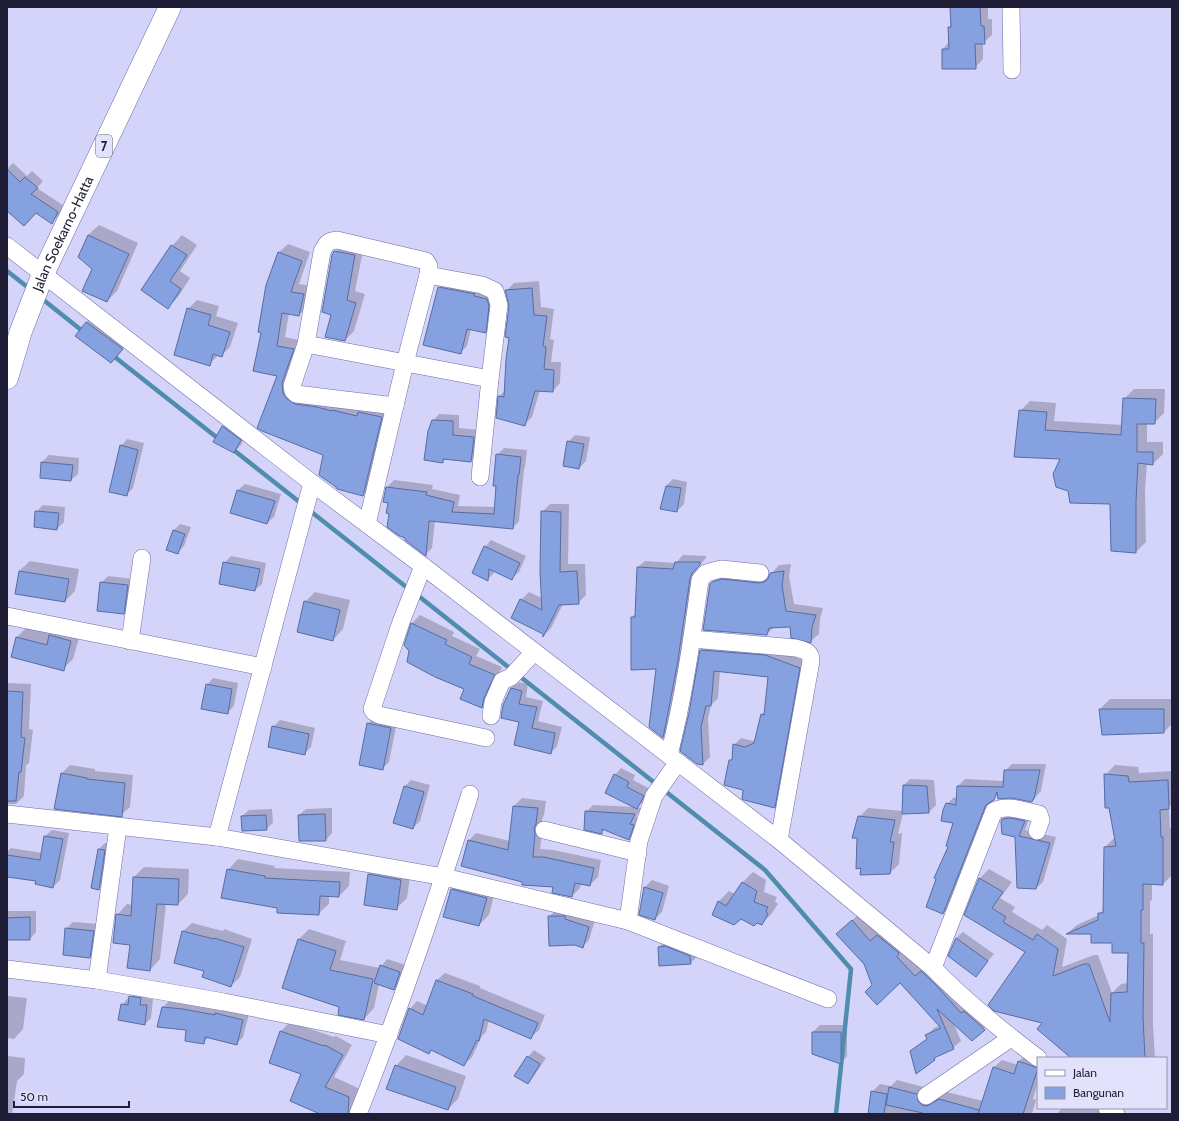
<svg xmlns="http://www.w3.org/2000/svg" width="1179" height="1121" viewBox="0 0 1179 1121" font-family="Cabin,sans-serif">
<rect width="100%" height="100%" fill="#d4d3fa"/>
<g fill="#0003">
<polygon points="951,7 988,7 988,19 992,19 992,35 983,43 983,59 975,68 943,49 949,42 949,27 952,24"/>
<polygon points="13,163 27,176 32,171 43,181 37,188 64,206 58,216 52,222 36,212 7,209 7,169"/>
<polygon points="99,225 138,243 117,291 107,301 93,269 88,235"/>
<polygon points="182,235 197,245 180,271 190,278 178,297 168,307 142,290 172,246"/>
<polygon points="344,242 364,246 355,291 365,294 354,331 345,340 332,314 335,252"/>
<polygon points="288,244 310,252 299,284 313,286 308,306 299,315 289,313 285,337 302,341 292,384 390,408 372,486 363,495 324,454 262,430 278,375 254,370 279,252"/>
<polygon points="446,281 495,299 492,325 485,332 471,329 467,346 460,353 439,288"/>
<polygon points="539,281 541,307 554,309 550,339 554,340 551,362 561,362 560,383 553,391 540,390 532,417 524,425 497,417 499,396 506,390 510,337 510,306 506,291 514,283"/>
<polygon points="197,300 219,306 216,316 238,323 230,347 221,356 219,355 209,364 188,309"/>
<polygon points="93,316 129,342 111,362 86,322"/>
<polygon points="1134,389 1165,389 1164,413 1154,423 1147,423 1147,442 1163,442 1163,454 1153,464 1147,463 1145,490 1146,542 1136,552 1111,503 1062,458 1020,411 1030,401 1056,403 1054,421 1123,425 1124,399"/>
<polygon points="439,414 459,415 459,428 480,430 478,454 471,461 446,458 443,462 433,421"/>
<polygon points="229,420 247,433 241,445 234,452 215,442 223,426"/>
<polygon points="575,435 590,437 586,461 579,468 568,442"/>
<polygon points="127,439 144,443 133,488 126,495 121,446"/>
<polygon points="504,448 527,450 525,467 524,469 519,521 513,528 435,521 432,548 426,554 390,513 389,502 384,501 387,487 394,480 433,485 432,489 460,495 458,506 495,507 497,455"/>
<polygon points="49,455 79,458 78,474 71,480 42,462"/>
<polygon points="673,479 687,482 684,504 677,511 661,508 666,486"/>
<polygon points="245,484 281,494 274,517 267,523 231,512 238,490"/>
<polygon points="550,504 569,504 568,564 585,564 586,595 578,603 563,604 551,628 544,635 521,600 529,592 542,598 542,512"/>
<polygon points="43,505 65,507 64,522 57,529 36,512"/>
<polygon points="180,524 191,527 184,546 177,553 174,530"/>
<polygon points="491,540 526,556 519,572 512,578 494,570 494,573 488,579 485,547"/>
<polygon points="683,555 706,556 706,558 699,566 696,571 684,658 669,730 663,737 658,668 632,617 636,613 638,567 645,561 676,563"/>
<polygon points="231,556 266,563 262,584 255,590 224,563"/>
<polygon points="30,561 79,569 75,591 65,601 19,571"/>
<polygon points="791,564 789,576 794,604 823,608 820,619 819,634 811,641 792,637 791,626 775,626 767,634 710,585 720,574 767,576 770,575 779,565"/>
<polygon points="108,576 134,579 130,606 123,613 101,583"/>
<polygon points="315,592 350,600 343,629 333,640 305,602"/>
<polygon points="420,615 454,632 452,636 480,649 476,656 502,667 492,689 490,699 482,707 465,689 410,650 405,645 412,623"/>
<polygon points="27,627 81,631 73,659 63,669 12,656 17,637"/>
<polygon points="708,643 773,649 806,661 781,800 774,807 745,789 730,761 733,758 734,745 741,738 753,741 756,739 762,714 766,711 770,676 720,671 718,698 711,705 708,719 710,757 703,764 697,763 690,713 701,650"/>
<polygon points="213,678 238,683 234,706 227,713 207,685"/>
<polygon points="517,682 528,684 526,697 543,701 538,721 562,727 557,746 551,753 520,721 510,689"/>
<polygon points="8,683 31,684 29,729 33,730 29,763 26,765 24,796 16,804 7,804 7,684"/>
<polygon points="1110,699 1172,699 1172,724 1164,732 1103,734 1100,709"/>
<polygon points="375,717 397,722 389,762 382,769 368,724"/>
<polygon points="280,720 315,728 311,747 304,754 273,727"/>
<polygon points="1012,764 1046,764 1041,791 1032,801 998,794 991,801 950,907 943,913 949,847 955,822 947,804 954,797 957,798 958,786 965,779 1004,781 1005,771"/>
<polygon points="70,765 95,769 95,771 133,775 130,807 121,815 62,773"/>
<polygon points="1115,765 1138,767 1139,773 1172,771 1172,804 1169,807 1170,828 1172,828 1172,875 1163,884 1152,884 1152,900 1150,901 1150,934 1153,934 1153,1025 1155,1058 1073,1058 1044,1022 1026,952 966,915 980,878 989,869 1012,882 1000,898 1015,907 1012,912 1042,930 1047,925 1067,939 1062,967 1094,955 1098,955 1112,993 1121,984 1128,983 1129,952 1113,942 1092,933 1068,933 1077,925 1099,915 1104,909 1105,847 1115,837 1106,774"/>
<polygon points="621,768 635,775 633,780 650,789 644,801 637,807 641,808 636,817 640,819 636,832 629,839 605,829 602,833 586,812 593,805 636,807 615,775"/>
<polygon points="910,779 934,780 936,805 929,812 903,813 898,834 902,833 899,864 890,873 859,817 868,808 903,811 904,785"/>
<polygon points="411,780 430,785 420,821 413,828 405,786"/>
<polygon points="522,798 546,801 544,815 542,819 543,826 540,849 553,850 601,860 598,877 590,885 581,883 580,888 572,896 555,886 523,881 468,841 476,833 510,841 514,806"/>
<polygon points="332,808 332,833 326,840 299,815 306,809"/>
<polygon points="272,809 273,823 266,829 242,816 249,810"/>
<polygon points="1009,812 1031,814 1025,830 1056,837 1043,882 1036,888 1016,836 1003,819"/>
<polygon points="52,830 69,833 60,880 53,887 37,880 7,876 7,852 11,848 42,853 45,836"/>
<polygon points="105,843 111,844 106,882 99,888 99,849"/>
<polygon points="238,859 275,866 274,868 350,872 349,886 339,896 329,896 329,904 318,914 278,907 228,870"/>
<polygon points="379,864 411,870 407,898 396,909 369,874"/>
<polygon points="144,867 189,869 188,894 178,904 166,904 160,959 150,970 131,944 117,915 127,904 133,905 134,877"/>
<polygon points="753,872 766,880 764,892 777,897 775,901 778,904 772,913 762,924 741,918 714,915 719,901 729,891 735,894 743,882"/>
<polygon points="462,879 496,888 489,915 479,925 452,889"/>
<polygon points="652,880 669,886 662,912 655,919 640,914 645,887"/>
<polygon points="556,910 595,920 589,940 582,947 549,917"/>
<polygon points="7,911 36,911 36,932 30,939 7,939"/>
<polygon points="860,913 878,934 885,928 992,1022 972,1039 953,1022 961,1041 953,1048 939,1054 917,1072 911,1051 928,1038 927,1035 934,1028 940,1025 900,981 873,985 865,963 845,927"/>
<polygon points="73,922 100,924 96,950 90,957 66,929"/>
<polygon points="192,923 223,931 224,929 252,939 240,977 231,986 205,970 183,931"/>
<polygon points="309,929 346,941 340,960 380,968 387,959 406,965 401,982 394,989 379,984 374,1008 364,1019 340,1006 283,987 299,939"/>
<polygon points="963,932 994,954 976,975 950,956 956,938"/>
<polygon points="666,940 697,957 690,963 659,947"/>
<polygon points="445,973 480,986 480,988 545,1015 539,1030 531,1037 489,1020 486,1032 482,1036 472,1057 464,1065 432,1050 429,1052 410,1009 417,1001 428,1006 437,980"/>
<polygon points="137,990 147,991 146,998 153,999 151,1018 145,1024 122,1005 128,998 130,998"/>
<polygon points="7,996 27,998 23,1029 14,1039 7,1038"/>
<polygon points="170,1000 249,1014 243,1037 236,1044 209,1037 203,1043 163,1007"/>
<polygon points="290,1022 334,1037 336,1036 352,1045 334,1077 358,1088 356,1114 323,1114 280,1032"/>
<polygon points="820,1025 847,1025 847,1056 841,1063 813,1053 813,1032"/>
<polygon points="534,1050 546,1058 534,1076 528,1083 528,1057"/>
<polygon points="1027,1054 1038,1058 1038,1082 1033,1099 1036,1100 1032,1114 869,1114 872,1092 880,1084 891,1086 897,1080 924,1087 925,1094 936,1099 947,1092 983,1101 994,1067 1002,1060 1018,1065 1019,1061"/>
<polygon points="406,1055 466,1076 458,1099 448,1109 396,1066"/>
<polygon points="7,1056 25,1058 24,1074 17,1081 12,1114 7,1114"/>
<polygon points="1062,1108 1105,1108 1100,1114 1057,1114"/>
</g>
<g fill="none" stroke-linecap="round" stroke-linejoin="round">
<g stroke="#508cac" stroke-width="4.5">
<polyline points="7,271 30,289"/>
<polyline points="41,298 85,333"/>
<polyline points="111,354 220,440"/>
<polyline points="231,448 302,504"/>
<polyline points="309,510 410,590"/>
<polyline points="416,594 512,670"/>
<polyline points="518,675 765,870 851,969 836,1114"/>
</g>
</g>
<g fill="#86a1e0" stroke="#566ca2">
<polygon points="950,7 980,7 981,26 984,26 985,44 975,44 976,69 942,69 942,49 949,49 948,27 951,27"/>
<polygon points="7,169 20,182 25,177 38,188 31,194 58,212 52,224 36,213 24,226 7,211"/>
<polygon points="88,235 129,254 107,302 82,291 92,269 78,257"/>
<polygon points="171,245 187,255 170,281 181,289 168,309 141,290"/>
<polygon points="334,251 355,255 347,300 356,303 345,341 325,337 331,315 322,312 332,255"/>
<polygon points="278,252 302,261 291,292 304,294 299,316 282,313 277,346 294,349 282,383 283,393 286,398 295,404 317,407 332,411 332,410 357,416 358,412 382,417 363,496 337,489 336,487 319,475 323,455 262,431 257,428 277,376 253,371 261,333 258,332 266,285"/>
<polygon points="438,287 475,294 474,296 487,299 489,306 486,333 467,329 461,354 423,345"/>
<polygon points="532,288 534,315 547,316 543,346 546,347 544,369 554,370 553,392 535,391 525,426 496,418 498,396 504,397 506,359 509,338 505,337 509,306 505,290"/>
<polygon points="187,308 211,315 208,325 230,332 222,357 213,354 210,366 174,355"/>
<polygon points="86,322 123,349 111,363 75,336"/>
<polygon points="1123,398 1156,399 1155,424 1137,424 1137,452 1153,452 1153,465 1138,463 1136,501 1136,553 1111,551 1110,504 1070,503 1068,491 1056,487 1053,474 1060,459 1014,457 1019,410 1047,412 1045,430 1121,435"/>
<polygon points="432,420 453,421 453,435 474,437 471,462 443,459 443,463 424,460 428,431"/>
<polygon points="222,426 241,440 234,453 213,442"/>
<polygon points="567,441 584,444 579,469 563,466"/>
<polygon points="120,445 138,450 127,496 109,492"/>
<polygon points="496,454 521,457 519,475 518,475 513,529 429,521 426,556 405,540 405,538 398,535 387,527 389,514 386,513 388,503 383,502 386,487 427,492 426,495 454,502 452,512 494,514 496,486 493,486"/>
<polygon points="41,462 73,465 71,481 40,478"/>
<polygon points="666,486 681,488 677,512 660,509"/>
<polygon points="237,490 275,501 267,524 230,513"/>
<polygon points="35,511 59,513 57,530 34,527"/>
<polygon points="541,511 561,512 560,572 577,571 579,604 559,605 543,637 543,634 511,618 520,599 542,610 540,572"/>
<polygon points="173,530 185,534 178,554 166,550"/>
<polygon points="484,546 520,563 512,580 489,569 488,581 472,573"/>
<polygon points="223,562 260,569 255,591 219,584"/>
<polygon points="675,562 700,562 700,565 692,573 690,579 677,666 663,738 649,727 656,669 631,670 631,617 635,617 637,567 673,569"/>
<polygon points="19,571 69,579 65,602 15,594"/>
<polygon points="784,571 782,585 786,611 816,615 812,627 811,643 791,638 790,627 769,628 767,635 703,630 710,584 712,582 722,579 759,583 764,582 768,579 770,573"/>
<polygon points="100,582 128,585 124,614 97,611"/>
<polygon points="304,601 340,610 333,641 297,632"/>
<polygon points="411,623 447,640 445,644 472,657 469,664 495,675 484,698 482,708 460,699 464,689 435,677 407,662 409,651 404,645"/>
<polygon points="49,635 71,641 64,671 11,657 16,637 47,645"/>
<polygon points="700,650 765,655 800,668 775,808 744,800 742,799 743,790 724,785 729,760 732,760 733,744 745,747 754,743 761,714 764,715 768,677 714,671 711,706 706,706 701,727 703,765 697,764 680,751 689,713"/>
<polygon points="206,684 232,689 228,714 201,709"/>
<polygon points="511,688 522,691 519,704 537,707 532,728 555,733 551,754 514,745 519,722 501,718 503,705"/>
<polygon points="7,691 23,692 21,737 25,738 21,772 19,772 16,801 7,801"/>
<polygon points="1099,709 1164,709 1164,733 1102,735"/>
<polygon points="367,723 391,728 383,770 359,765"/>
<polygon points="272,726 309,734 305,755 268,747"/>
<polygon points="1004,770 1040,770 1034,799 1033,799 1032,802 1011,798 998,799 997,792 994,800 987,804 985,807 943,914 926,907 936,879 934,878 948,847 946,846 953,823 941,821 943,810 946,803 956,805 957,786 1003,787"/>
<polygon points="61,773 87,778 87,779 125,783 122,817 54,809"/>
<polygon points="614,774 629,782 627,787 644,796 637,809 605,793"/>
<polygon points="1104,774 1128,776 1129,782 1168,780 1169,809 1160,810 1161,837 1163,837 1163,885 1143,884 1143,910 1141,910 1141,943 1144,943 1143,1017 1145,1058 1071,1058 1037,1029 1042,1023 994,1011 988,1005 1025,952 964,915 979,878 1003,892 992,908 1006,917 1003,922 1033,940 1037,934 1058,949 1053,976 1084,964 1089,964 1110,1022 1111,993 1127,992 1128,953 1112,953 1112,943 1091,943 1091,934 1066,934 1098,920 1098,913 1103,913 1104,847 1116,846 1109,808 1105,808"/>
<polygon points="903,785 927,786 929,813 902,814"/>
<polygon points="404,786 424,792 413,829 393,823"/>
<polygon points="513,806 538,808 536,824 534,828 535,834 533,857 544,857 594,868 590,886 575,883 572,897 552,893 553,887 522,885 522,882 461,866 468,840 508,850"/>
<polygon points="585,811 635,814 630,824 634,825 629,840 602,829 602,834 584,830"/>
<polygon points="325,814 326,841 299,841 298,815"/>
<polygon points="266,815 267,830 242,831 241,816"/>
<polygon points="858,816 895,820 890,842 894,842 890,874 860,875 861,868 856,869 857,838 852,838"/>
<polygon points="1010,818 1025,821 1019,836 1050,843 1036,889 1017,888 1015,837 1002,834 1001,822 1002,819"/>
<polygon points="44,836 63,839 53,888 35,884 36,881 7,877 7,855 40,860"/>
<polygon points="98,849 105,850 99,890 91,888"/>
<polygon points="227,869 265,876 265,878 340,882 339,897 320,896 319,915 277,913 277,908 221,898"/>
<polygon points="368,874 401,880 397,910 364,905"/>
<polygon points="133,877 179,879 178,905 157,904 150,971 127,968 130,945 113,943 116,914 131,916"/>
<polygon points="742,882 757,891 754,902 768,907 766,911 768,914 762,925 757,923 754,926 741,919 734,925 712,915 718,901 726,906"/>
<polygon points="644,887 663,893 655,920 639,915"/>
<polygon points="451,889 487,898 479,926 443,917"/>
<polygon points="548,916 565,916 565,919 589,927 583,948 575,945 549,946"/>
<polygon points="30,917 30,940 7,940 7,918"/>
<polygon points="852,920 870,941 877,935 899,953 897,957 915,976 921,971 936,985 961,1013 964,1011 985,1030 972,1041 937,1009 954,1049 934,1058 935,1060 916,1074 910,1051 927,1039 925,1035 941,1028 900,983 877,1005 865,992 872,985 864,964 836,934"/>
<polygon points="65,928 94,931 90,958 63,955"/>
<polygon points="182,931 214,939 214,938 244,947 231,987 202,977 204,971 174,963"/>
<polygon points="956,938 988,961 976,977 948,956"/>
<polygon points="298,939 336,951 330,970 373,979 364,1020 338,1015 339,1007 282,988"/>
<polygon points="665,946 690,956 691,964 659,966 658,947"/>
<polygon points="380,965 400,972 394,990 374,983"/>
<polygon points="436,980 473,994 473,996 538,1023 531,1039 484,1019 479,1041 477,1040 464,1066 431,1050 429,1054 398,1039 409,1008 423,1015"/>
<polygon points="129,996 141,998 140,1005 147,1005 145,1025 118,1020 121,1004 128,1005"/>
<polygon points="162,1007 183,1009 215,1015 215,1013 243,1020 237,1045 205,1037 204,1044 185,1041 186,1030 157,1027"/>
<polygon points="280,1031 324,1046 325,1045 343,1055 325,1087 349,1097 348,1114 320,1114 290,1101 301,1074 269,1063"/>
<polygon points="812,1032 841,1032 841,1064 812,1054"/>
<polygon points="527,1056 540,1064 528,1084 514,1076"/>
<polygon points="1018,1061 1038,1068 1023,1114 978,1114 993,1067 1014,1074"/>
<polygon points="395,1065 456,1087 448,1110 386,1089"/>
<polygon points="889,1087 917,1094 918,1101 922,1105 927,1106 939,1099 979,1110 978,1114 922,1114 923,1113 886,1105"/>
<polygon points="871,1091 887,1094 884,1114 868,1114"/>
</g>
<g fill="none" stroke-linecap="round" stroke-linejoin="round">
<g stroke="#706ca6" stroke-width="18">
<g id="street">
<polyline points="1011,7 1012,70"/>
<path d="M7,246L312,483L423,566L779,840L933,968C965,1001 1001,1030 1038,1058"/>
<polyline points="306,344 490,379"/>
<path d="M395,406L296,394L293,391L292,386L306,344L322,252C326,244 327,241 337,240L426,261L429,266L428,275L482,285L495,291L499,305L490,379L480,477"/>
<polyline points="367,524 405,363 428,275"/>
<polyline points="423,566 401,622 372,709 374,712 379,715 486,738"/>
<polyline points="7,616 263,667"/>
<path d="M692,639L796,648C805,651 811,651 811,661L779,840"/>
<polyline points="130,641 142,558"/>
<polyline points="491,716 493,702 502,681 511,677 534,652"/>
<path d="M669,755C684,697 692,638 700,580L706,573L721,569L760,573"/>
<polyline points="7,814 217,837 444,877 628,921 828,999"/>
<polyline points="544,830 638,853"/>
<polyline points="217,837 312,483"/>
<polyline points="628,921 639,841 654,796 678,762"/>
<path d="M933,968L994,811C1007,804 1025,811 1039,814L1041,820L1037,831"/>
<polyline points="7,969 97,980 224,1002 389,1035"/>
<polyline points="97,980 118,827"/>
<polyline points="926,1096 1011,1038"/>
<polyline points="1107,1108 1116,1114"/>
<path d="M358,1114C400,1009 436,902 470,794"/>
</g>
</g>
<g stroke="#706ca6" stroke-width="23">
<g id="highway">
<path id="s1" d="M7,378L21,331L43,274L170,7"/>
</g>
</g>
<use href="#street" stroke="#fff" stroke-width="17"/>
<use href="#highway" stroke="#fff" stroke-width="22"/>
</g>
<g text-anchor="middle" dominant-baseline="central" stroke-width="3" stroke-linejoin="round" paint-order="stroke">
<rect fill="#e2e2fc" stroke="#5a5971" stroke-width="1" x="96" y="135" width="16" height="22" rx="3"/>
<g font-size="13" font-weight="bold" fill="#201e36">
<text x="104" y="146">7</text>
</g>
<g font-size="14" fill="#201e36" stroke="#e2e2fc">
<text stroke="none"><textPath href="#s1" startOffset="155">Jalan Soekarno-Hatta</textPath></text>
</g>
</g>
<rect width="1179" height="1121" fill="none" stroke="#201e36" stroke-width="16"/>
<rect x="1037" y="1057" width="130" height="52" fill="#e2e2fc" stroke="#9494ad"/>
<rect x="1045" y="1070" width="20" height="6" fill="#ffffff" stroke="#9494ad"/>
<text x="1073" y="1077" font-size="12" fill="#201e36">Jalan</text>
<rect x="1045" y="1087" width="20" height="12" fill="#86a1e0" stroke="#9494ad"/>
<text x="1073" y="1097" font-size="12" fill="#201e36">Bangunan</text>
<path d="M14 1101v6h115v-6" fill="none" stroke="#201e36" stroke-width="2"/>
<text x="20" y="1101" font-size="12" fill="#201e36" stroke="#e2e2fc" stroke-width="3" paint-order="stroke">50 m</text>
</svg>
